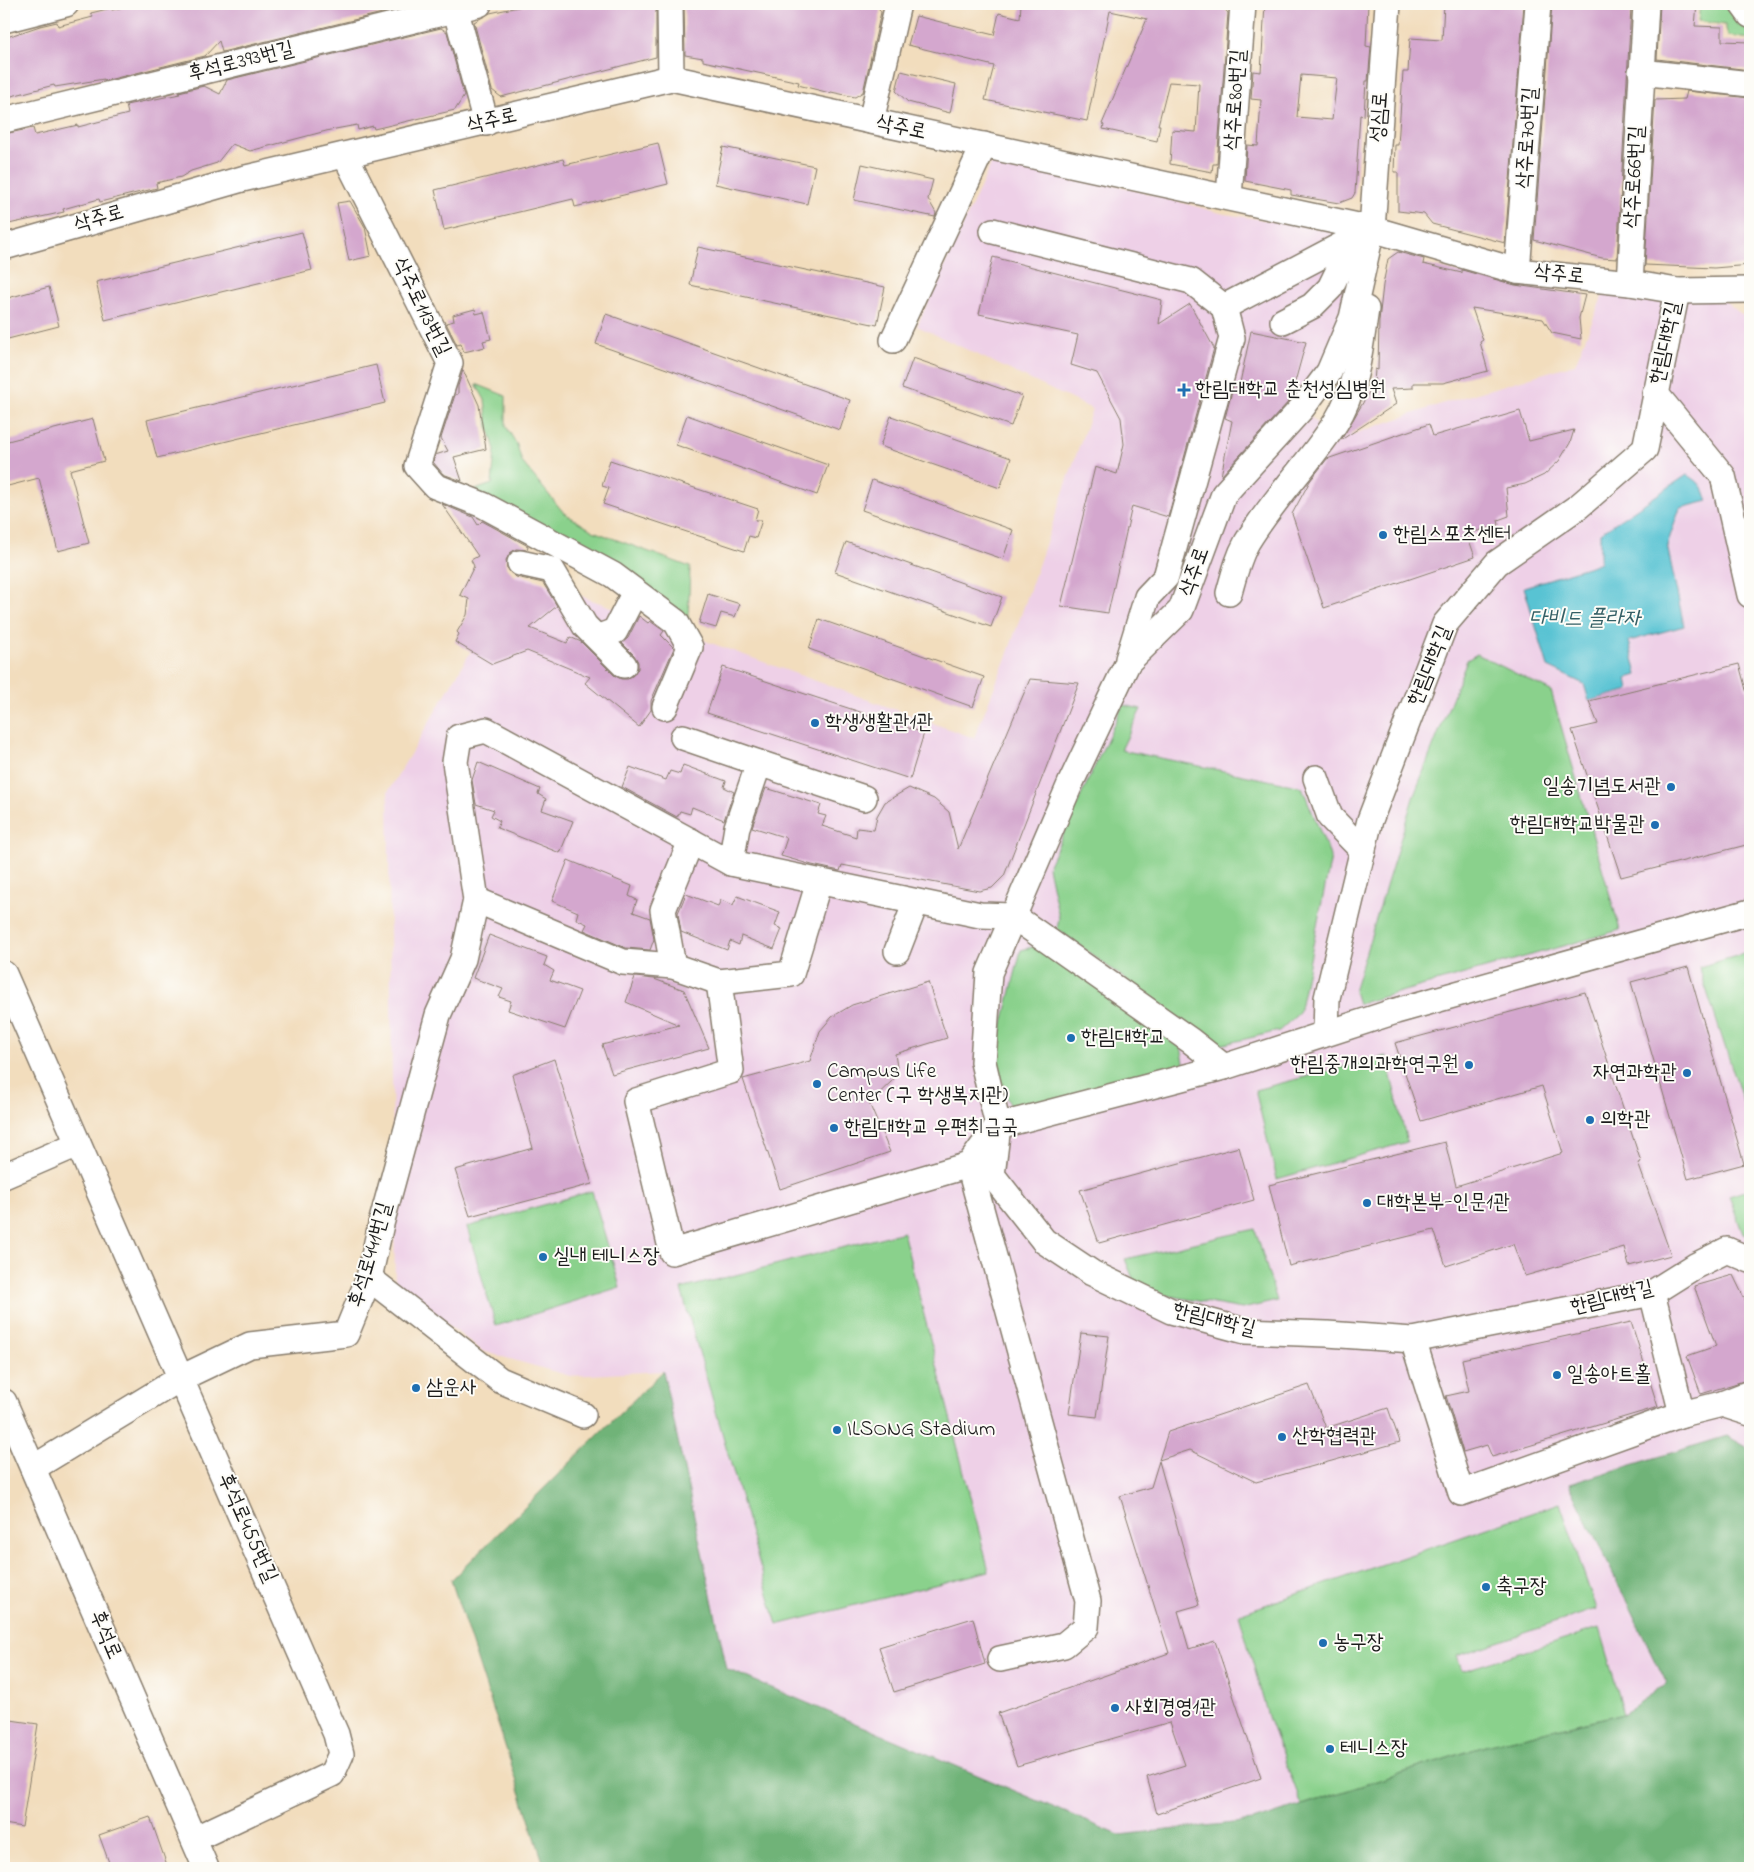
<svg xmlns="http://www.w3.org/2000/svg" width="1754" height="1872" viewBox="0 0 1754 1872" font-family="'Indie Flower','Poor Story',sans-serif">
<rect width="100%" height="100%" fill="#fdfcf7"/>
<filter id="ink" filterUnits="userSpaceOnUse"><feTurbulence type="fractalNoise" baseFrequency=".02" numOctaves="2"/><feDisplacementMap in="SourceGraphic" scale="10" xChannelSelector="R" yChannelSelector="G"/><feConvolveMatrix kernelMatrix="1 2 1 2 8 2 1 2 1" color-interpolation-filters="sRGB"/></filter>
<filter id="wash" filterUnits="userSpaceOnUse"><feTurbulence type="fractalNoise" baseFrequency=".0096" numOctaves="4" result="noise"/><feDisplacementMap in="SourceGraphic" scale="20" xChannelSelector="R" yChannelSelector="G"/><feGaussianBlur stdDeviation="1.12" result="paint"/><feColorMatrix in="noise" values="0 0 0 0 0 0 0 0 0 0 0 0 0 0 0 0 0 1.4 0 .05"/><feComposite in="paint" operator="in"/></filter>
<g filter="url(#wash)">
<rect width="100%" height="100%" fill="#f2ddbd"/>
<polygon fill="#eed0e7" points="996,153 1224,214 1340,231 1352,318 1302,408 1333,441 1447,402 1575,364 1609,280 1712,291 1750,321 1750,1449 1727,1436 1569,1484 1667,1684 1624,1713 1485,1746 1253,1821 1119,1835 727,1669 663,1371 570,1376 482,1351 395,1284 388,792 517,573 974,738 1008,653 1092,409 917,326"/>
<g fill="#8ad18c" stroke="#537654">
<polygon points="1700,4 1732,4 1750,25 1750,39 1728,36 1725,25 1698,21"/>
<polygon points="476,384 506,396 506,426 517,445 522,462 564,513 593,531 690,567 688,623 472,491 492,484 495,450 488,426 485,400"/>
<polygon points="1477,654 1551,691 1620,930 1358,1004 1354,991 1413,798 1467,660"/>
<polygon points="1123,705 1141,709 1121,750 1302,787 1331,858 1299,1013 1279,1031 1216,1046 1057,929 1059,918 1048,867"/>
<polygon points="1040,945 1181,1046 1185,1068 1013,1111 996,1075 999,1039 1021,950"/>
<polygon points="1750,952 1750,1123 1699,967"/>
<polygon points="1386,1056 1407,1142 1277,1179 1255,1090"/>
<polygon points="1750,1189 1750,1236 1743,1234 1729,1196"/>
<polygon points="592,1191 620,1287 496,1326 467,1227"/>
<polygon points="1255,1229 1277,1301 1242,1309 1165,1295 1134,1281 1125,1259"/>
<polygon points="903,1232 989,1571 777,1625 681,1289"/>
<polygon points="1560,1503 1596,1609 1457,1656 1462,1671 1599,1628 1624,1713 1485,1746 1302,1805 1269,1720 1239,1614"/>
</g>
<polygon fill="#6fb378" stroke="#46684a" points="663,1371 727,1669 1119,1835 1253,1821 1485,1746 1624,1713 1667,1684 1569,1484 1727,1436 1750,1449 1750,1868 545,1868 451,1580"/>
<path fill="#59c3d3" stroke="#3a7078" d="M1687,475C1700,481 1704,489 1708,501L1680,508L1667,545L1684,626L1629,641L1637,675L1627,678L1629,690L1589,701L1584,684L1548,667L1524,587L1600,563V533Z"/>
<g id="blocks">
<g fill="#d4a7ce" fill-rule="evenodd">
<polygon points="135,4 419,4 222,52 219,41 205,56 104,81 104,79 55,87 54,85 4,98 4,38 40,26 57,22 58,26 93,17 91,13 111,8 112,10"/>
<polygon points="532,4 656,4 656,57 501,97 492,90 474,22 490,13"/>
<polygon points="684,4 876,4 881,12 863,92 855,97 831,92 830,93 798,85 799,82 703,61 703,58 685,55"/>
<polygon points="1021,4 1173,4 1207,9 1207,5 1222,6 1228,13 1217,164 1213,164 1212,172 1170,164 1172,130 1196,132 1199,84 1169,82 1158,125 1160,125 1157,141 1103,129 1104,125 1102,124 1147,19 1110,11 1087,121 985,100 994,66 908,45 916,16 994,35 999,13 1020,18"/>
<path d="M1265,4H1368L1366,46L1371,47L1368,81H1366L1364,116L1360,115L1355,193L1352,198L1339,203L1291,195V190L1245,181L1247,145L1258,146L1261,100L1251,99L1253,71L1261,72ZM1301,75L1337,78L1332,120L1297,117Z"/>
<polygon points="1444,4 1524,4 1505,243 1432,224 1424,214 1398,211 1398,172 1394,172 1395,145 1398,145 1403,72 1408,72 1410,38 1442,40"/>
<polygon points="1552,4 1631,7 1617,259 1602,258 1534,240"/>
<polygon points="1660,4 1697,4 1695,26 1722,27 1722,41 1750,42 1750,70 1657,59"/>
<polygon points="441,28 447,32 464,96 455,110 374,129 373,126 358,130 357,125 330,130 250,151 232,144 217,163 191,171 181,177 156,183 157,188 100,202 99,199 63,209 64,212 4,225 4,134 33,128 35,135 78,125 78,127 128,114 126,105 180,94 179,92 204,86 220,94 227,80"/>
<polygon points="901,71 956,84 950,113 908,102 896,91"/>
<polygon points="1687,91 1750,98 1750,265 1714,268 1645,265 1655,100 1685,99"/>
<polygon points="658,143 668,184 575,207 573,199 444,230 435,190 563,159 565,165"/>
<polygon points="723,147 815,166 807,204 715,184"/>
<polygon points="862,164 933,180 928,199 936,213 935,217 854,200"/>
<polygon points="350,201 365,227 371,256 349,261 337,203"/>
<polygon points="302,232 312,270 105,320 96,282"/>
<polygon points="698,247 885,287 877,325 690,285"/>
<polygon points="1398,252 1424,259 1423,264 1462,273 1462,270 1515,285 1585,295 1579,318 1581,339 1552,333 1543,319 1472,308 1483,340 1480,342 1488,371 1443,383 1413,383 1413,388 1391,389 1396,404 1341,440 1374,384 1375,369 1378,370 1379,321 1383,285 1388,259"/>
<polygon points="993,257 1162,300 1159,324 1190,304 1214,348 1168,517 1132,506 1108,613 1061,606 1095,467 1117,474 1124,444 1121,418 1097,373 1071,365 1078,335 979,314"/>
<polygon points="49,287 59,326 4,340 4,299"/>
<polygon points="475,309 476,314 484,312 491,339 483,341 485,347 464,352 461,344 457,345 446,323 454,321 453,315"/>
<polygon points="606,314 850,400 840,430 596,344"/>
<polygon points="1251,331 1306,342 1290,400 1221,476 1232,421 1225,418 1234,384 1238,392"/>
<polygon points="913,358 1022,396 1011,426 902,388"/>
<polygon points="376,365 385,403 157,458 147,420"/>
<polygon points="463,370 479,405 486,449 454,457 462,481 443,474 433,462 435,455 448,451 441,438 455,395 458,394 458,386"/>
<polygon points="1520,411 1529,441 1574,430 1570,443 1559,461 1544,475 1525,484 1506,488 1509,516 1498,520 1499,525 1467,534 1475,557 1324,608 1292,514 1310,481 1327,459 1429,424 1433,436"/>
<polygon points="687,415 828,465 817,495 676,445"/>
<polygon points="891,416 1011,458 1000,488 880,446"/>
<polygon points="93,419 104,461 70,470 89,543 58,551 39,478 4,487 4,442"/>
<polygon points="610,460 758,509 755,520 762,520 756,538 749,536 744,551 603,504 609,488 602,486"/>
<polygon points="872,480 1013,530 1003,559 862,510"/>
<polygon points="442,504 473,517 478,525 482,521 528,546 527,550 516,549 510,553 506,560 507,568 516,577 543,583 557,606 530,628 567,643 570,637 581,642 614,675 621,679 628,679 638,669 638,662 634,655 622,643 628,638 639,616 648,623 650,621 664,631 661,635 674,648 651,701 651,710 639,727 585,683 590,677 527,651 492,664 455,642 459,634 457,632 467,615 469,599 460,595 474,566 471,560 478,556"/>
<polygon points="846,542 1002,597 991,627 835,572"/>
<polygon points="708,594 740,604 735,617 721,613 716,628 699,623"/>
<polygon points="819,619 984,677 973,707 809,649"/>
<polygon points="1739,664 1750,705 1750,844 1621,877 1572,730 1598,724 1589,701"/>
<polygon points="723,667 924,733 910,779 707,713"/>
<polygon points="1030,679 1079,683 1004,876 992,888 979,891 842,865 840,871 812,865 781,856 787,838 752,827 766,788 821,805 818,814 826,816 822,826 856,837 857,828 874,830 877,816 885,802 909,788 934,799 949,812 958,849"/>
<polygon points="478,762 540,789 538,794 546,799 542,810 573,821 560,853 497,828 500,821 491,816 494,810 476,804 472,780"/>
<polygon points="683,765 726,781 724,787 734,792 724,820 692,807 690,814 680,811 677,817 622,787 630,767 666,780 670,771 680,774"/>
<polygon points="568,860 632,886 629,896 637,900 633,912 650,918 654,939 650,950 626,948 584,930 587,924 576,919 578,912 552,901"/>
<polygon points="686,894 718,906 721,900 733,905 737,896 780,912 775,926 782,929 774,949 741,936 739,945 730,941 727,950 681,932 678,913"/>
<polygon points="489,935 547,957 544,965 554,971 550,980 580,991 565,1029 508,1010 511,1001 499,997 503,989 473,978"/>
<polygon points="1688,967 1744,1164 1688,1179 1631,982"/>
<polygon points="635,977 654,979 684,990 709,1048 612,1074 602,1045 679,1025 626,1002"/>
<polygon points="928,982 947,1038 895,1054 897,1067 893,1080 869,1103 890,1152 780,1189 743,1079 810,1061 820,1031 832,1017 852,1005"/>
<polygon points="1585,992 1641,1162 1638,1163 1671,1255 1629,1266 1624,1247 1525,1276 1513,1244 1446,1266 1434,1230 1289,1266 1269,1185 1445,1142 1456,1186 1563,1153 1542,1086 1421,1121 1395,1043"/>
<polygon points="554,1059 592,1184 470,1216 455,1170 533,1148 512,1075"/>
<polygon points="1239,1147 1254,1200 1099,1243 1080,1190"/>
<polygon points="1733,1275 1750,1310 1750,1379 1701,1394 1687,1356 1716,1346 1694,1286"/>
<polygon points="1631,1322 1658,1407 1492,1457 1487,1445 1463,1452 1446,1396 1469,1391 1462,1359"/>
<polygon points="1081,1333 1109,1336 1097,1417 1069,1414"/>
<polygon points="1309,1385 1326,1428 1388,1408 1400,1442 1256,1482 1190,1450 1159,1460 1168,1432"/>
<polygon points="1159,1461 1199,1605 1178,1611 1189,1649 1215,1641 1261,1778 1157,1814 1147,1777 1185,1765 1170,1722 1017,1766 998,1713 1169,1653 1120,1496 1151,1487"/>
<polygon points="973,1618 985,1664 894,1692 879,1647"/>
<polygon points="4,1719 38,1724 22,1827 4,1824"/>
<polygon points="150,1817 168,1868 111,1868 99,1835"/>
</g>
</g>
</g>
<g filter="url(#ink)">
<use href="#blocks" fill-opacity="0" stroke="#877c6c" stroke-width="1"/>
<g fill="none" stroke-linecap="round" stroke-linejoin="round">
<g stroke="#877c6c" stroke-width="28">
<g id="minor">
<polyline points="454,4 486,123"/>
<polyline points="670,4 671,78"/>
<polyline points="1388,4 1372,229 1352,318 1329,372 1302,408 1224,494 1181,610 1128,662 1071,782 989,973 983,1062 998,1126 992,1175 1044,1241 1092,1273 1171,1311 1245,1331 1327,1334 1413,1340 1652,1293 1695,1266 1727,1250 1750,1260"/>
<polyline points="1742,4 1750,15"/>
<polyline points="4,20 66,4"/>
<polyline points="1641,72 1750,84"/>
<polyline points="4,120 479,4"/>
<polyline points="871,121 898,4"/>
<polyline points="345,155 450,363 417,466 435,486 483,505 613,575 676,622 690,647 665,707"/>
<polyline points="1229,197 1243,4"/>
<polyline points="993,231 1191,281 1224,307 1372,229"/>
<polyline points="4,247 242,179 671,78 1372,229 1517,271 1630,283 1677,291 1750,290"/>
<polyline points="1517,271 1538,4"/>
<polyline points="1630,283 1646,4"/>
<polyline points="1283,321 1312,306 1330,288 1354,239"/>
<polyline points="893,340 984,145"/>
<polyline points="1655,393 1723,476 1750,595"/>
<polyline points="520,563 552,570 585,626 624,665"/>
<path d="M1229,593C1234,575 1238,558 1247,542C1273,499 1309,464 1336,422C1357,388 1360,348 1366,309"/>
<polyline points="599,637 615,631 635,592"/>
<polyline points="1128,659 1147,597 1166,577 1232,338 1224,307"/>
<polyline points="683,737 759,763"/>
<polyline points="1316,778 1330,817 1363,851"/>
<polyline points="731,863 737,827 759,763 864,798"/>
<polyline points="819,882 791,974 719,982 731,1071 636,1101 672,1252 969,1165 996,1128"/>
<polyline points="476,900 623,962 673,966 719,982"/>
<polyline points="897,951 916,902"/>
<polyline points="673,966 663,910 691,841"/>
<polyline points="4,974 336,1734 341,1754 332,1774 194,1839"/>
<polyline points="1326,1033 1327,998 1370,820 1445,624 1497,563 1579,506 1645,449 1677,291"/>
<polyline points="998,1126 1224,1067 1396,1011 1750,912"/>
<polyline points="969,1165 1088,1601 1086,1627 1064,1645 1000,1659"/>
<polyline points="4,1176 78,1144"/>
<polyline points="369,1278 500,1380 583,1415"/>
<polyline points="1652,1293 1682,1414 1722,1404 1750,1393"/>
<polyline points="1413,1340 1461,1493 1682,1414"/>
<polyline points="4,1402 206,1868"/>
<polyline points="1722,1404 1750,1413"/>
<polyline points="33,1468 181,1378 250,1345 346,1334 369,1278 381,1224 438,1015 463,959 476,900 455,762 459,737 486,730 731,863 980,915 1013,916 1191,1041 1224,1067"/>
</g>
</g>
<use href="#minor" stroke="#fff" stroke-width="25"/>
</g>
</g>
<g fill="#1f6fb2" stroke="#fdfcf7" stroke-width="2">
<path d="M1181.5 382.5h5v5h5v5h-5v5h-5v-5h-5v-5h5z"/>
<circle cx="1383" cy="535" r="5"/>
<circle cx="815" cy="723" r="5"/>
<circle cx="1671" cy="787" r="5"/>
<circle cx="1655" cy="825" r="5"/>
<circle cx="1071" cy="1038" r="5"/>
<circle cx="1469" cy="1065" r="5"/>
<circle cx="1687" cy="1073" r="5"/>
<circle cx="817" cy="1084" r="5"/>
<circle cx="1590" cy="1120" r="5"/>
<circle cx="834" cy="1128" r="5"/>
<circle cx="1367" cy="1203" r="5"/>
<circle cx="543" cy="1257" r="5"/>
<circle cx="1557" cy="1375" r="5"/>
<circle cx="416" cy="1388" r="5"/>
<circle cx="837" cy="1430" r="5"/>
<circle cx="1282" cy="1437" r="5"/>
<circle cx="1486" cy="1587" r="5"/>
<circle cx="1323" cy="1643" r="5"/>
<circle cx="1115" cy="1708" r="5"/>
<circle cx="1330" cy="1749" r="5"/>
</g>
<g text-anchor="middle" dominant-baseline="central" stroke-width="4" stroke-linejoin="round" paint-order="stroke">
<g font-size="21" fill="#1c1c1c" stroke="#fdfcf7">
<text transform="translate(241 62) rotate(-14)">후석로393번길</text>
<text transform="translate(1236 100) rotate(-86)">삭주로80번길</text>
<text transform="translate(1380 117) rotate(-86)">성심로</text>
<text transform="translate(492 121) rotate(-13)">삭주로</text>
<text transform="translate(901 128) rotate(12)">삭주로</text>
<text transform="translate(1528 138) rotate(-86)">삭주로70번길</text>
<text transform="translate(1635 177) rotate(-87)">삭주로66번길</text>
<text transform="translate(99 219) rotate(-16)">삭주로</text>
<text transform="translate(1559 275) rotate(6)">삭주로</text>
<text transform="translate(421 307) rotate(64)">삭주로113번길</text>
<text transform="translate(1666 343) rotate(-78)">한림대학길</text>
<text transform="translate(1195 572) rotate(-70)">삭주로</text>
<text transform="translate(1430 666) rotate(-68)">한림대학길</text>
<text transform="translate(371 1255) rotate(-74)">후석로441번길</text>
<text transform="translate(1612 1298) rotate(-14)">한림대학길</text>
<text transform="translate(1214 1320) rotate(14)">한림대학길</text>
<text transform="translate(247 1528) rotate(66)">후석로455번길</text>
<text transform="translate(105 1635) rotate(67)">후석로</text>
</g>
<g font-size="21" fill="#1c1c1c" stroke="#fdfcf7" text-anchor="start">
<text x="1195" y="390">한림대학교 춘천성심병원</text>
<text x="1393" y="535">한림스포츠센터</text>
<text x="825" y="723">학생생활관1관</text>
<text x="1661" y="787" text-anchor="end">일송기념도서관</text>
<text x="1645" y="825" text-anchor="end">한림대학교박물관</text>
<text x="1081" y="1038">한림대학교</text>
<text x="1459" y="1065" text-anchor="end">한림중개의과학연구원</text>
<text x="827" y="1072">Campus Life<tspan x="827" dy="24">Center (구 학생복지관)</tspan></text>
<text x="1677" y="1073" text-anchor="end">자연과학관</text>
<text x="1600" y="1120">의학관</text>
<text x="844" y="1128">한림대학교 우편취급국</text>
<text x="1377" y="1203">대학본부-인문1관</text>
<text x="553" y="1257">실내 테니스장</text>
<text x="1567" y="1375">일송아트홀</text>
<text x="426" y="1388">삼운사</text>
<text x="847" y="1430">ILSONG Stadium</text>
<text x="1292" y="1437">산학협력관</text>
<text x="1496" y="1587">축구장</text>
<text x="1333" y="1643">농구장</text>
<text x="1125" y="1708">사회경영1관</text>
<text x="1340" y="1749">테니스장</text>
</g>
<g font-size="22" font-style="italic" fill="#345f65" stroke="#fdfcf7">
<text x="1585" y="619">다비드 플라자</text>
</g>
</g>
<rect width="1754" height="1872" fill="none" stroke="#fdfcf7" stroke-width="20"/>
</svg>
